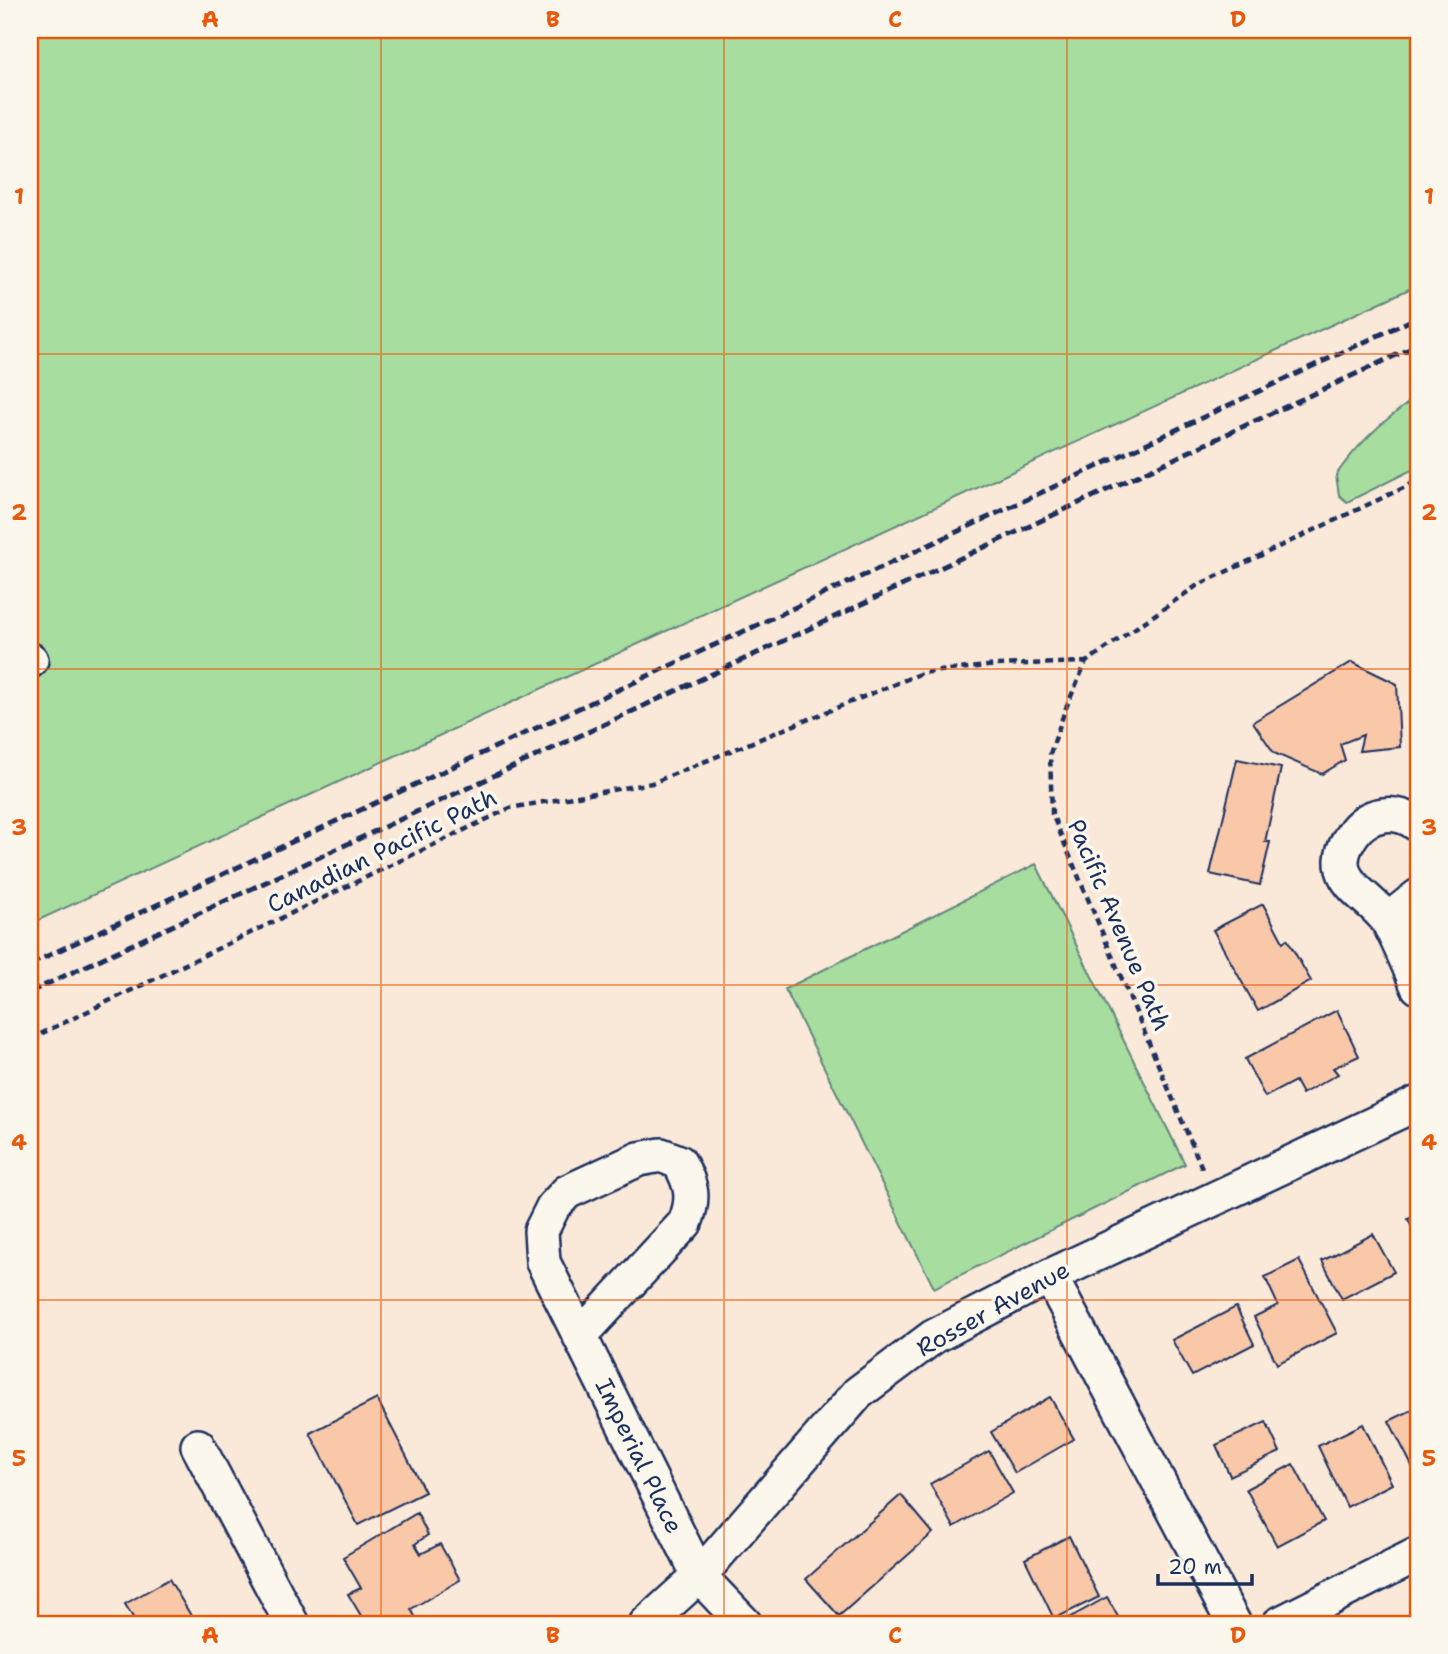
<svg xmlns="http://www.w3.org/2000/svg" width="1448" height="1654" viewBox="0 0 1448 1654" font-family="'Shantell Sans',sans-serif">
<rect width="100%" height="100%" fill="#fae9d8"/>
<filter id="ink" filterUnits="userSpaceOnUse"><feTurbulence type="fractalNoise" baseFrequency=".0143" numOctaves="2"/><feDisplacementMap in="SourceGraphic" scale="14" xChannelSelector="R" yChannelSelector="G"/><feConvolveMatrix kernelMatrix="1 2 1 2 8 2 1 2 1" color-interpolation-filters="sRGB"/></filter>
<g filter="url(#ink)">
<g fill="#a8dda0" stroke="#62867f" stroke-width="2">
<polygon points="30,30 1418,30 1418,285 30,924"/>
<path d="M1418,396V467L1347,502L1339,495L1336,475C1359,442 1385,419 1418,396Z"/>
<polygon points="1036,864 1185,1164 934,1288 785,989"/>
</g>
<g fill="#f9c8a9" stroke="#1b2f5e" stroke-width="2">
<polygon points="1352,662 1397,684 1400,747 1359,751 1363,735 1340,744 1345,760 1322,774 1274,753 1253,722"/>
<polygon points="1237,759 1281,768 1265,842 1270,842 1260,885 1210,874"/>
<polygon points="1263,904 1283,942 1287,939 1311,981 1258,1011 1213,930"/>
<polygon points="1337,1010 1359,1056 1333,1068 1338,1074 1302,1094 1295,1081 1265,1097 1245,1059"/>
<polygon points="1418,1214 1418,1241 1408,1219"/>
<polygon points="1373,1234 1394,1272 1342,1299 1322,1261"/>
<polygon points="1299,1260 1337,1333 1277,1364 1254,1317 1278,1305 1265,1277"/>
<polygon points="1236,1307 1254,1344 1192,1376 1172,1340"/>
<polygon points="1050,1397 1074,1439 1015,1473 991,1432"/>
<polygon points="377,1399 425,1492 358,1525 310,1433"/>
<polygon points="1418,1407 1418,1463 1412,1466 1389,1421"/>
<polygon points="1266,1422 1280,1452 1230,1476 1216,1445"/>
<polygon points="1363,1424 1392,1484 1347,1507 1318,1446"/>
<polygon points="989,1451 1013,1493 954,1527 930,1484"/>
<polygon points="1293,1464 1324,1521 1277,1546 1246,1489"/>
<polygon points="901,1495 933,1533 839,1616 806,1579"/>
<polygon points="417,1513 428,1535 415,1544 421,1554 440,1544 460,1580 411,1609 417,1620 409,1624 366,1624 348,1594 361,1588 343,1557"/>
<polygon points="1069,1536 1099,1597 1054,1619 1025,1559"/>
<polygon points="169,1579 196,1624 137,1624 125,1604"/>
<polygon points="1107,1597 1122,1624 1063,1624 1062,1622"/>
<polygon points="915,1616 919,1624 899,1624"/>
</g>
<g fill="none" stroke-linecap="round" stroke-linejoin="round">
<g stroke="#1b2f5e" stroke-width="38">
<g id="minor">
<polyline points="30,661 31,660"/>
<path d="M1418,825C1409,817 1395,813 1383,815C1370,817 1359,824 1352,835C1320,881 1373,895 1389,923C1400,944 1409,966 1418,987"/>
<polyline points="1388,920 1418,896"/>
<polyline points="1050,1276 1234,1624"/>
<path d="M580,1336L685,1223C695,1198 692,1185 679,1162L661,1155L639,1159L567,1192L553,1207L541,1231L543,1262L699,1576L745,1624"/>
<polyline points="198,1446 292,1624"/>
<polyline points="646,1624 699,1576 858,1393 933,1337 1050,1276 1418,1103"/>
<polyline points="1279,1624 1418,1554"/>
</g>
</g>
<g stroke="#1b2f5e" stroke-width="4.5" stroke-dasharray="7 5" stroke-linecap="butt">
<polyline points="30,1039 510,808 652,783 922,673 997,665 1086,662"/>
<polyline points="1202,1168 1052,814 1050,754 1065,710 1086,662 1198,585 1418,481"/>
</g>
<use href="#minor" stroke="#fbf7ec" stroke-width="33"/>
<g stroke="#1b2f5e" stroke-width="5" stroke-dasharray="10 5" stroke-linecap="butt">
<polyline points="30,964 1418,317"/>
<polyline points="30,992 1418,345"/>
</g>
</g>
</g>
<path fill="none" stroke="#e8590c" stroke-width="2" stroke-opacity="0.55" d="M381,30V1624M724,30V1624M1067,30V1624M30,354H1418M30,669H1418M30,985H1418M30,1300H1418"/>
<g text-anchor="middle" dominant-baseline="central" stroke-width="7" stroke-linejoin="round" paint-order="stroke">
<g font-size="24" fill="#1b2f5e" stroke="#fbf7ec">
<text transform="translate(382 851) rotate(-26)">Canadian Pacific Path</text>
<text transform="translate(1119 925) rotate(67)">Pacific Avenue Path</text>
<text transform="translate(993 1309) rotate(-29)">Rosser Avenue</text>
<text transform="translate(639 1456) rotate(64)">Imperial Place</text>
</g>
</g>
<rect width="1448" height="1654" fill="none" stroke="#fbf7ec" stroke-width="77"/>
<path d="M1158 1574v10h94v-10" fill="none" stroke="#1b2f5e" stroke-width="3.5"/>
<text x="1168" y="1574" font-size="21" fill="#1b2f5e" stroke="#fbf7ec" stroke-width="5" paint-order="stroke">20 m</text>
<rect x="38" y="38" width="1372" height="1578" fill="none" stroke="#e8590c" stroke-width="2.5"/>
<g font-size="23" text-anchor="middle" font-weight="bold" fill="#e8590c">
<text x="210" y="27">A</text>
<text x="553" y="27">B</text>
<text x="895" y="27">C</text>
<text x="1238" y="27">D</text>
<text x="19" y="204">1</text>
<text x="1429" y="204">1</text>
<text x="19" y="520">2</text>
<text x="1429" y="520">2</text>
<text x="19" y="835">3</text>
<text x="1429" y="835">3</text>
<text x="19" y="1150">4</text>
<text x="1429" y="1150">4</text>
<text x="19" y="1466">5</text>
<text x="1429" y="1466">5</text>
<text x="210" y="1643">A</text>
<text x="553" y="1643">B</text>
<text x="895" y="1643">C</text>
<text x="1238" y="1643">D</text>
</g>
</svg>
